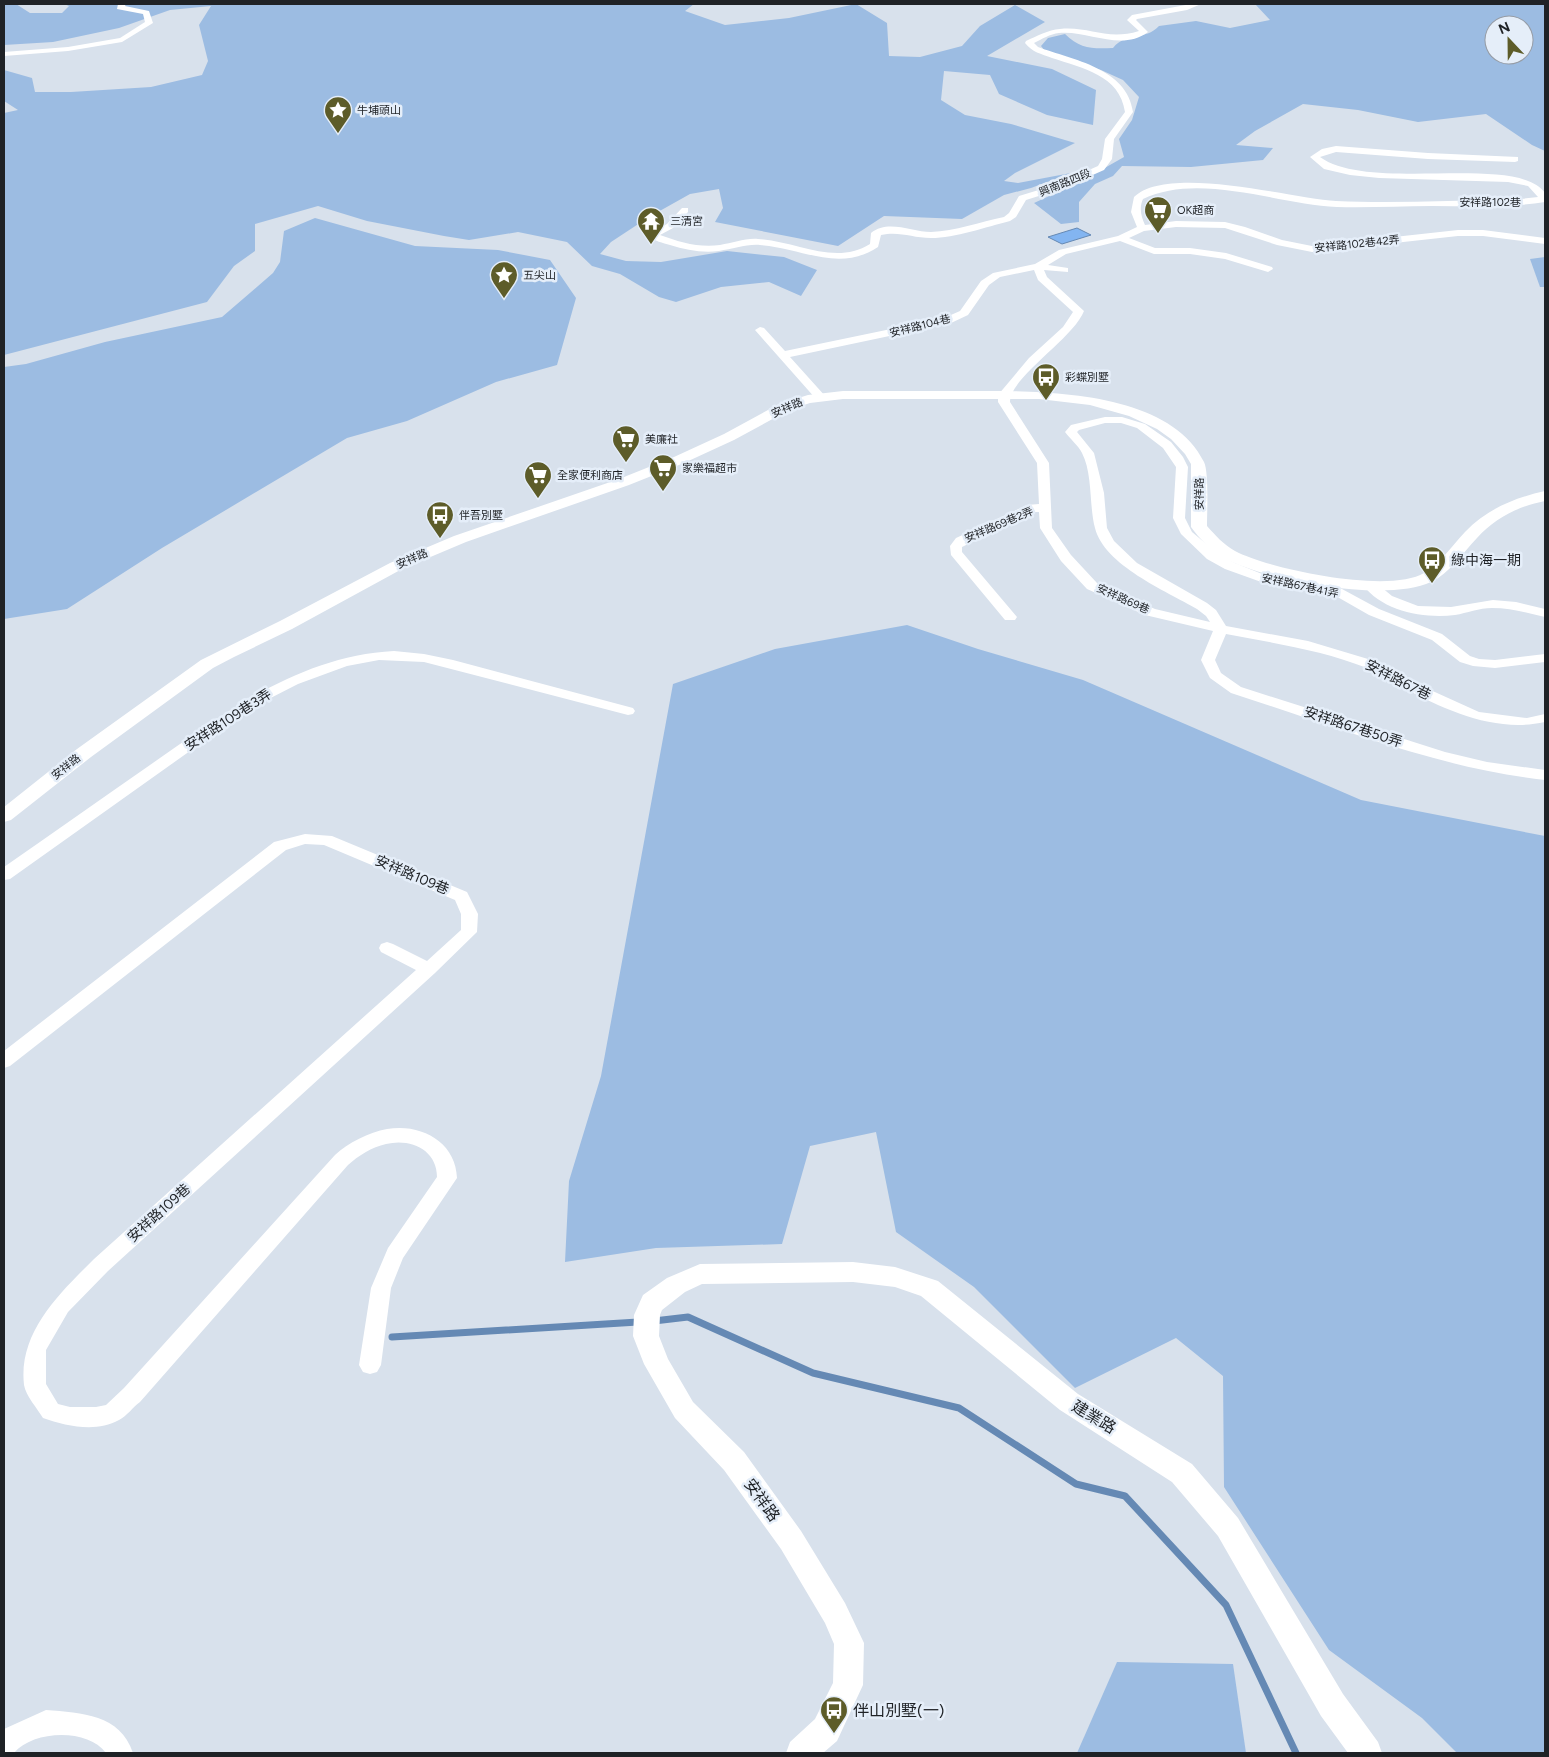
<svg xmlns="http://www.w3.org/2000/svg" width="1549" height="1757" viewBox="0 0 1549 1757" font-family="Figtree,'Noto Sans TC',sans-serif">
<rect width="100%" height="100%" fill="#d8e1ec"/>
<g fill="#9cbce2" fill-rule="evenodd">
<polygon points="4,4 16,4 30,13 62,13 69,6 64,4 694,4 685,11 725,25 789,18 856,4 887,23 889,56 920,57 962,46 980,26 1015,5 1045,22 987,56 1052,69 1096,90 1093,125 1047,115 999,94 990,75 944,71 941,100 965,115 1011,124 1075,143 1015,173 1004,181 1018,183 1071,173 1031,188 1004,195 962,219 884,216 838,246 715,222 723,208 719,189 690,194 649,217 611,242 600,254 626,261 661,262 727,251 784,257 817,270 801,296 769,282 721,287 676,302 659,297 620,274 592,266 567,242 518,232 469,240 444,236 367,221 318,206 255,224 255,251 234,266 207,302 4,355 4,113 18,110 4,101 4,70 32,78 35,92 71,92 151,87 202,75 208,61 199,25 211,6 170,10 119,28 53,42 4,45"/>
<path d="M1255,4H1545V151L1532,145L1486,114L1418,122L1358,110L1303,104L1255,131L1236,145L1273,148L1263,160L1191,167L1122,166L1113,176L1095,184L1079,202V222L1061,224L1034,203L1080,182L1124,157L1119,139L1132,120L1139,97L1123,80L1101,70L1045,51L1041,46L1048,38L1065,34C1080,49 1093,49 1113,48C1127,31 1145,41 1159,26L1196,21L1230,28L1270,20ZM1494,25H1524V55H1494Z"/>
<polygon points="315,218 415,246 498,250 550,260 576,298 557,365 496,382 407,421 347,438 162,548 67,609 4,619 4,367 26,364 105,342 222,317 273,273 280,262 284,231"/>
<polygon points="1545,257 1545,287 1540,287 1530,259"/>
<polygon points="907,625 978,649 1083,680 1361,800 1545,836 1545,1753 1457,1753 1422,1718 1329,1650 1224,1487 1223,1376 1176,1338 1075,1388 974,1287 896,1232 876,1132 810,1146 782,1244 656,1248 565,1262 569,1181 601,1076 673,684 775,649"/>
<polygon points="1117,1662 1233,1664 1246,1753 1077,1753"/>
</g>
<polygon fill="#83b5f1" stroke="#6589b4" points="1077,228 1091,235 1062,244 1048,237"/>
<g fill="none" stroke-linecap="round" stroke-linejoin="round">
<g stroke="#6589b4" stroke-width="7">
<polyline points="654,1321 688,1317 813,1373 959,1408 1076,1484 1125,1496 1226,1605 1296,1753"/>
<polyline points="392,1337 638,1322"/>
</g>
<g fill="#fff" fill-rule="evenodd">
<polygon points="118,4 126,4 125,6 149,11 153,23 122,42 68,51 4,56 4,52 68,47 120,38 145,22 143,14 117,9"/>
<path d="M1191,4H1201L1187,10L1137,19L1136,20L1148,32C1121,52 1088,30 1059,33C1050,34 1042,39 1034,43L1038,47C1073,60 1127,68 1133,112L1114,139L1112,159L1104,170L1061,189L1026,200L1016,217L1010,221C986,227 955,238 931,238C912,238 900,231 881,235L878,247C838,273 803,248 760,245C746,244 733,249 719,251C702,253 686,250 670,245C663,243 654,241 649,236L653,231L667,224L682,208H688V212L673,228L660,235C679,242 699,248 720,245C733,243 745,238 758,239C796,241 835,266 870,244L871,233C888,219 912,232 931,232C955,231 980,222 1004,217L1009,213L1019,196L1055,185L1098,166L1102,159L1105,139L1125,112C1120,75 1082,68 1052,58C1041,54 1032,52 1025,43L1026,41C1037,36 1048,30 1060,29C1089,26 1107,41 1139,31L1127,20L1132,15Z"/>
<path d="M1336,146L1428,153L1518,157V161L1515,162L1428,159L1336,152L1320,157C1369,193 1517,153 1545,193V202C1508,208 1470,206 1432,206C1400,206 1368,208 1337,207C1277,204 1199,172 1143,199C1139,208 1141,216 1145,225L1176,221L1225,222L1245,227L1282,240L1312,246L1458,230H1483L1545,238V244L1483,236H1458L1312,252L1277,245L1225,228L1176,227L1144,231L1129,238L1155,248H1190L1226,253L1272,267L1273,269L1268,272L1225,259L1190,254H1154L1120,241L1066,254L1048,265L1068,268V272L1044,270L1047,277L1084,311C1073,339 1010,377 1010,402L1049,463L1052,528L1071,555L1097,583L1155,609L1210,622L1206,616L1197,609C1166,591 1104,565 1095,528C1089,507 1093,474 1082,453C1078,445 1070,439 1065,432L1071,425L1105,417H1122L1145,424L1171,442L1183,457L1188,467L1185,518L1192,532L1217,553L1235,563L1267,576L1342,589L1379,609L1442,634L1470,656L1479,659L1495,660L1545,654V662L1495,668L1473,666L1460,662L1432,640L1369,615L1334,595L1264,583L1225,569L1207,559L1181,534L1173,518L1176,467L1163,448L1137,428L1121,423H1105L1079,430L1077,432L1094,453L1104,493L1107,528L1114,541L1137,563L1207,603L1216,610L1226,626L1308,641L1378,662L1415,683L1479,712L1527,718L1545,714V722C1496,733 1447,711 1404,688C1392,682 1380,673 1367,668C1322,650 1273,643 1226,634L1215,660L1221,673L1241,687L1445,752L1487,762L1545,770V780C1437,768 1334,726 1231,693L1210,678L1201,660L1213,631L1145,615L1087,589L1061,561L1040,528L1039,512H1033L962,547V552L1017,617L1015,620H1005L951,555L950,546L956,538L1027,505L1039,504L1037,463L998,402V395L1029,358L1063,327L1073,312L1038,280L1034,270L1000,277L989,285L968,315L951,323L790,357L826,397L820,400L816,399L755,330L760,327L764,328L785,351L944,318L960,311L981,281L993,273L1035,264L1059,250L1118,236L1137,227L1131,212L1134,197C1168,164 1290,198 1336,201C1394,204 1454,200 1512,200L1538,197L1528,186L1508,182L1379,178L1350,175L1324,169L1310,157L1322,149Z"/>
<path d="M1370,581L1375,582L1392,596L1418,606L1451,607L1493,600L1516,602L1545,609V617C1527,613 1511,608 1492,608C1479,608 1467,613 1455,615C1424,619 1382,611 1363,585Z"/>
<path d="M394,651L424,654L453,660L633,708L635,711L633,714L628,715L424,662L379,660L347,666L298,684L249,709L10,879L4,880V867C53,833 101,799 150,765C225,713 299,656 394,651Z"/>
<path d="M305,834L332,836L467,892L478,914L477,932L435,973L108,1271L68,1312L46,1350V1384L58,1404L70,1407H96L106,1405L124,1388L335,1155C348,1143 369,1132 387,1129C421,1123 456,1142 457,1178L403,1258L391,1288L381,1365L377,1372L370,1374L363,1372L359,1365L371,1288L388,1248L437,1177C437,1150 411,1138 386,1144C372,1147 358,1156 348,1165L140,1402C133,1407 127,1416 119,1420C96,1433 66,1426 43,1418C37,1408 26,1396 24,1385C18,1332 60,1293 94,1259L416,970L381,952L379,948L381,944L387,942L393,944L427,961L461,930V914L455,900L324,845L305,844L286,850L10,1066L4,1068V1051L274,842Z"/>
<path d="M46,1710C82,1713 120,1714 133,1753H106C88,1728 33,1730 14,1753H4V1729Z"/>
</g>
<g fill="#fff" fill-rule="evenodd">
<path d="M843,391C881,391 919,391 957,391C1028,391 1167,386 1204,462C1209,472 1207,513 1207,526C1215,535 1224,545 1235,551C1271,570 1390,594 1424,573C1441,562 1452,546 1465,532C1487,509 1514,498 1545,491V501C1519,506 1495,518 1477,538C1462,554 1450,573 1431,582C1387,603 1266,581 1224,558C1212,552 1199,538 1191,527V464L1185,454L1171,439L1157,429L1129,416L1090,405L1039,399H843L810,403L789,410L734,440L684,463L629,485L466,542L402,569L292,629L234,657L213,668L91,757L11,820L4,822V807L77,749L201,660L280,621L390,563L454,536L619,479L674,457L724,434L779,404L808,395Z"/>
<polygon points="853,1262 895,1267 938,1281 1078,1394 1192,1464 1238,1518 1343,1694 1378,1742 1382,1753 1348,1753 1321,1716 1218,1536 1172,1482 1060,1410 921,1296 895,1287 853,1282 702,1284 685,1292 662,1310 660,1315 659,1336 668,1359 693,1402 744,1452 801,1531 845,1603 864,1643 863,1685 837,1741 823,1753 786,1753 790,1742 815,1719 833,1683 834,1644 825,1623 781,1549 724,1470 675,1418 644,1364 633,1336 634,1315 643,1295 667,1278 700,1264"/>
</g>
</g>
<defs>
<g id="sight-pin" transform="scale(1.4375)"><path d="M0 17L-7.5 6A9.5 9.5 0 1 1 7.5 6Z" fill="#5d5c29" stroke="#e5eef9"/><path d="M0-6L1.8-2.2L6-1.7L2.9 1.2L3.7 5.4L0 3.3L-3.7 5.4L-2.9 1.2L-6-1.7L-1.8-2.2Z" fill="#fff"/></g>
<g id="supermarket-pin" transform="scale(1.4375)"><path d="M0 17L-7.5 6A9.5 9.5 0 1 1 7.5 6Z" fill="#5d5c29" stroke="#e5eef9"/><path d="M-6-5.5h2.5l.6 2H6L4.5 2H-2.5L-4.4-4H-6ZM-1.5 3.2a1.3 1.3 0 1 0 .1 0ZM3 3.2a1.3 1.3 0 1 0 .1 0Z" fill="#fff"/></g>
<g id="temple-pin" transform="scale(1.4375)"><path d="M0 17L-7.5 6A9.5 9.5 0 1 1 7.5 6Z" fill="#5d5c29" stroke="#e5eef9"/><path d="M0-6L5-2H3V0L6.5 2.5H4V6H1.5V3h-3V6H-4V2.5H-6.5L-3 0V-2H-5Z" fill="#fff"/></g>
<g id="bus-pin" transform="scale(1.4375)"><path d="M0 17L-7.5 6A9.5 9.5 0 1 1 7.5 6Z" fill="#5d5c29" stroke="#e5eef9"/><path d="M-5-6H5V4H4V6H2V4H-2V6H-4V4H-5ZM-3.5-4V0h7V-4ZM-3.5 1.2v1.5H-2V1.2ZM2 1.2v1.5H3.5V1.2Z" fill="#fff"/></g>
</defs>
<g fill-rule="evenodd">
<use href="#sight-pin" x="338" y="110"/>
<use href="#supermarket-pin" x="1158" y="210"/>
<use href="#temple-pin" x="651" y="221"/>
<use href="#sight-pin" x="504" y="275"/>
<use href="#bus-pin" x="1046" y="377"/>
<use href="#supermarket-pin" x="626" y="439"/>
<use href="#supermarket-pin" x="663" y="468"/>
<use href="#supermarket-pin" x="538" y="475"/>
<use href="#bus-pin" x="440" y="515"/>
<use href="#bus-pin" x="1432" y="560"/>
<use href="#bus-pin" x="834" y="1710"/>
</g>
<g text-anchor="middle" dominant-baseline="central" stroke-width="5" stroke-linejoin="round" paint-order="stroke">
<g font-size="11" fill="#1f2226" stroke="#e5eef9" text-anchor="start">
<text x="357" y="110">牛埔頭山</text>
<text x="1177" y="210">OK超商</text>
<text x="670" y="221">三清宮</text>
<text x="523" y="275">五尖山</text>
<text x="1065" y="377">彩蝶別墅</text>
<text x="645" y="439">美廉社</text>
<text x="682" y="468">家樂福超市</text>
<text x="557" y="475">全家便利商店</text>
<text x="459" y="515">伴吾別墅</text>
</g>
<g font-size="11" fill="#1f2226" stroke="#e5eef9">
<text transform="translate(1065 183) rotate(-22)">興南路四段</text>
<text x="1490" y="202">安祥路102巷</text>
<text transform="translate(1357 244) rotate(-6)">安祥路102巷42弄</text>
<text transform="translate(920 326) rotate(-14)">安祥路104巷</text>
<text transform="translate(787 408) rotate(-23)">安祥路</text>
<text transform="translate(1199 494) rotate(-90)">安祥路</text>
<text transform="translate(999 525) rotate(-23)">安祥路69巷2弄</text>
<text transform="translate(412 559) rotate(-23)">安祥路</text>
<text transform="translate(1300 586) rotate(12)">安祥路67巷41弄</text>
<text transform="translate(1123 599) rotate(24)">安祥路69巷</text>
<text transform="translate(66 767) rotate(-38)">安祥路</text>
</g>
<g font-size="14" fill="#1f2226" stroke="#e5eef9" text-anchor="start">
<text x="1451" y="560">綠中海一期</text>
</g>
<g font-size="14" fill="#1f2226" stroke="#e5eef9">
<text transform="translate(1398 680) rotate(27)">安祥路67巷</text>
<text transform="translate(228 720) rotate(-33)">安祥路109巷3弄</text>
<text transform="translate(1353 727) rotate(18)">安祥路67巷50弄</text>
<text transform="translate(412 875) rotate(23)">安祥路109巷</text>
<text transform="translate(159 1213) rotate(-42)">安祥路109巷</text>
</g>
<g font-size="16" fill="#1f2226" stroke="#e5eef9">
<text transform="translate(1094 1417) rotate(31)">建業路</text>
<text transform="translate(762 1500) rotate(54)">安祥路</text>
</g>
<g font-size="16" fill="#1f2226" stroke="#e5eef9" text-anchor="start">
<text x="853" y="1710">伴山別墅(一)</text>
</g>
</g>
<rect width="1549" height="1757" fill="none" stroke="#1f2226" stroke-width="10"/>
<g transform="translate(1509 40) rotate(338)"><circle r="24" fill="#e5eef9" stroke="#969ca5"/>
<path d="M0-4L9 19L0 12L-9 19Z" fill="#5d5c29"/>
<text y="-8" font-size="14" font-weight="bold" text-anchor="middle" fill="#1f2226">N</text>
</g>
</svg>
